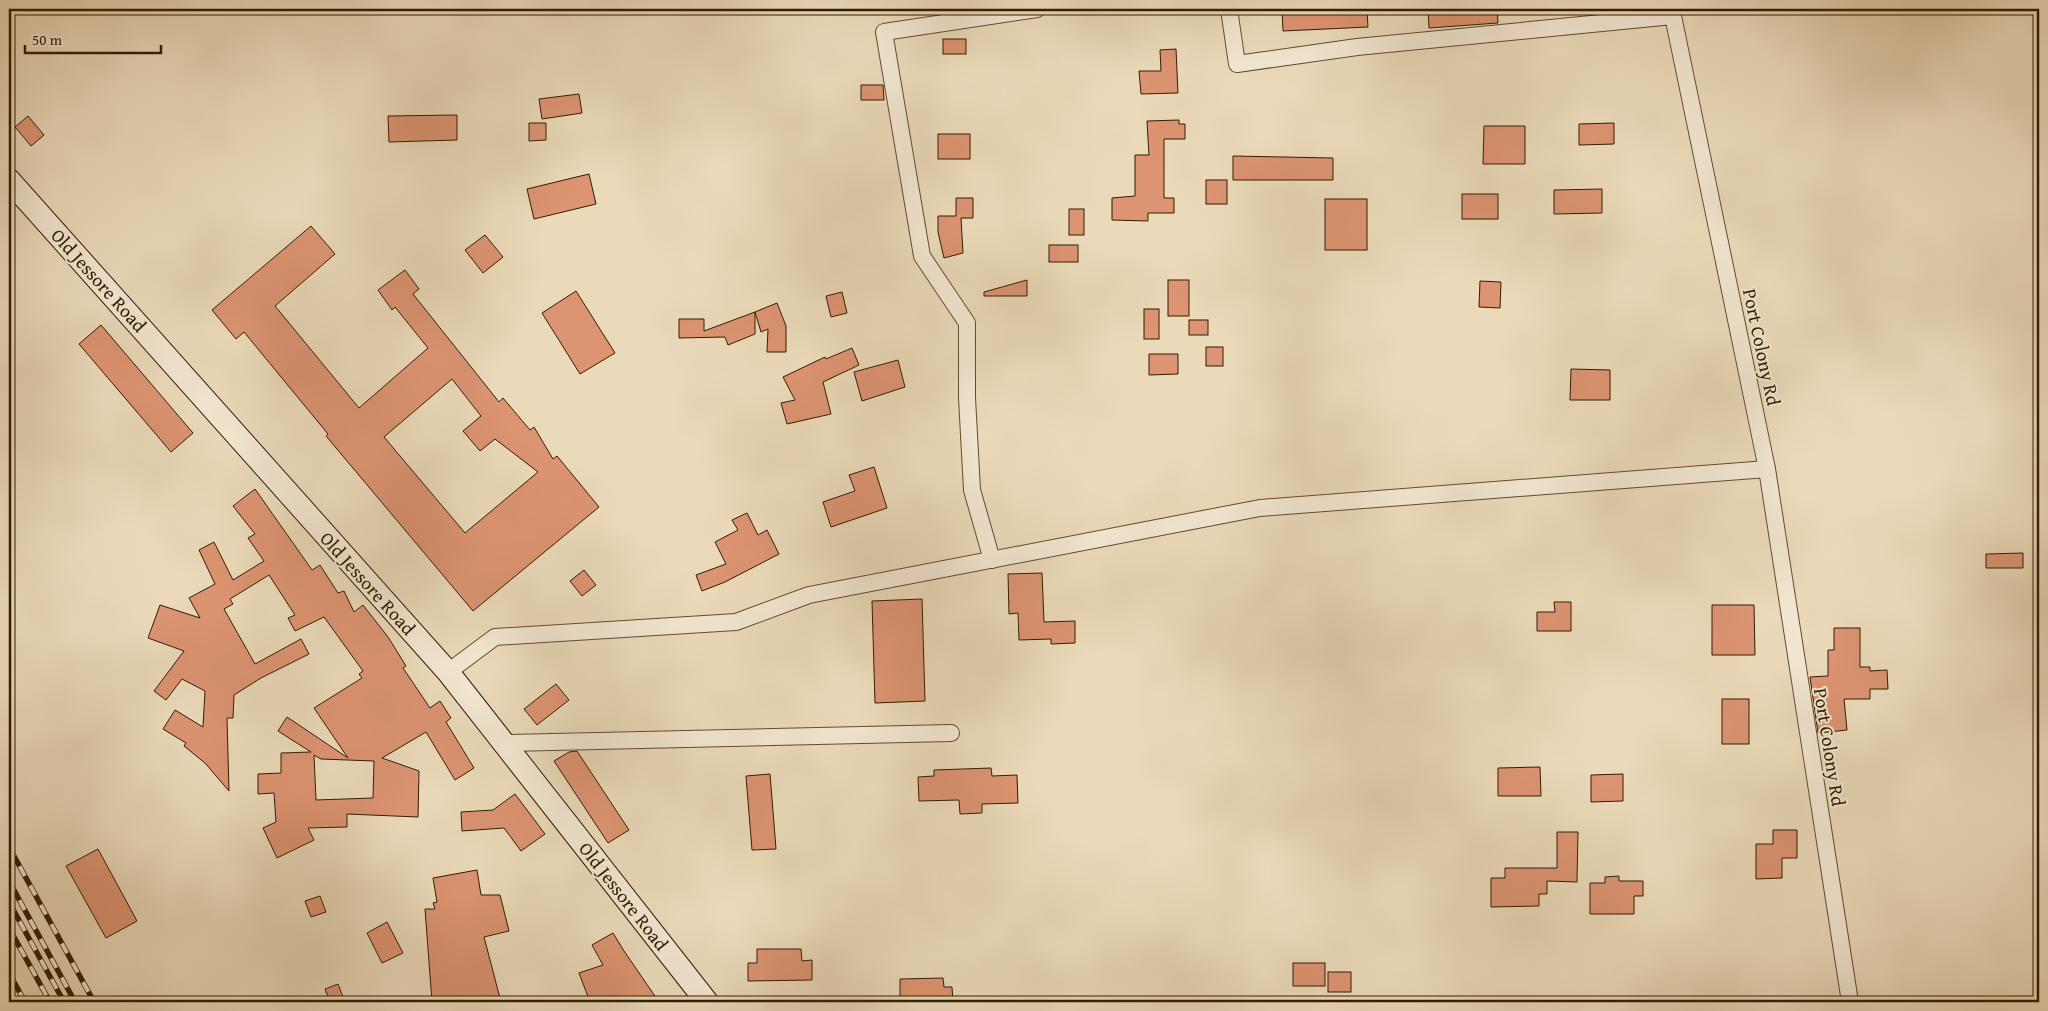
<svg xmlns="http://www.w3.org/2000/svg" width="2048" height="1011" viewBox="0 0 2048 1011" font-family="'Gentium Book Plus',serif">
<rect width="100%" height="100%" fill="#ebdaba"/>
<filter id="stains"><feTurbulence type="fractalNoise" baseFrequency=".004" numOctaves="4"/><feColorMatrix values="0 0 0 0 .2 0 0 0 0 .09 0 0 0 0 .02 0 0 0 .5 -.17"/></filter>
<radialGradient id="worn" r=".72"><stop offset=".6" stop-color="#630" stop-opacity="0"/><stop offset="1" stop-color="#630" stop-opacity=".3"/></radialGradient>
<g fill="#dd9472" stroke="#311c00" fill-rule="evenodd">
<polygon points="1282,9 1367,9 1368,27 1283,31"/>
<polygon points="1428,9 1497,9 1498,23 1429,28"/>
<rect x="943" y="39" width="23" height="15"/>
<polygon points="1176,49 1178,93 1141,94 1139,71 1161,71 1160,50"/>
<polygon points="861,85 883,85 884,100 861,100"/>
<polygon points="579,94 582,113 542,119 539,99"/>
<polygon points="457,115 457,140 389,142 388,116"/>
<polygon points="28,116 44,135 31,146 15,127"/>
<polygon points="1179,120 1179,124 1185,124 1185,139 1164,139 1164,198 1174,198 1174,213 1148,213 1148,221 1112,220 1112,198 1135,196 1135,155 1149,155 1147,121"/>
<polygon points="529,123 546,123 546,140 529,141"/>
<polygon points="1614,123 1614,144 1579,145 1579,124"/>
<polygon points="1484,126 1525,126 1525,164 1483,164"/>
<rect x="938" y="134" width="32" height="25"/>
<polygon points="1233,156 1333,158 1333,180 1233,180"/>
<polygon points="589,174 596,204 534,219 527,189"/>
<rect x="1206" y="180" width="21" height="24"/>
<polygon points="1602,189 1602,213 1554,214 1554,190"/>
<rect x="1462" y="194" width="36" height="25"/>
<polygon points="956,198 973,198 973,218 961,218 963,253 944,258 938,232 938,216 956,216"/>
<rect x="1325" y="199" width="42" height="51"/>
<rect x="1069" y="209" width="15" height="26"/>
<path d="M311,226L335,254L275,306L359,408L428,348L395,307L392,310L378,290L405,270L419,289L413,294L499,402L503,398L530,430L534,427L553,459L557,456L599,507L473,611L326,436L328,434L244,332L236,339L212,310ZM452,379L481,416L463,431L480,451L495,439L538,472L465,533L384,437Z"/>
<polygon points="485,235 503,257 483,273 465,250"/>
<rect x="1049" y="245" width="29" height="17"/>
<polygon points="1027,280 1027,296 984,296 984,292"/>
<rect x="1168" y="280" width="21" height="36"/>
<polygon points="1480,281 1501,282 1500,308 1479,307"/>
<polygon points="576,291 615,353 580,374 542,313"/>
<polygon points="842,292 847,313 831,317 826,296"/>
<polygon points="777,303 786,326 786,352 767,352 768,329 761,332 755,312"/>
<rect x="1144" y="309" width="15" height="30"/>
<polygon points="755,312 755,334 728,345 725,337 679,338 679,319 704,319 704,331"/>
<rect x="1189" y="320" width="19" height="15"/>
<polygon points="101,325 193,433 171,452 79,344"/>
<rect x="1206" y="347" width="17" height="19"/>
<polygon points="852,348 859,365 823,382 831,414 787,424 781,403 795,400 783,377 825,357 826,359"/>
<polygon points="1149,354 1178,354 1178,374 1149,375"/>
<polygon points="898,360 905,387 862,401 854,372"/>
<polygon points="1571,369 1610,370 1610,400 1570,400"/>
<polygon points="874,467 887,508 831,527 823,502 855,491 849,475"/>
<path d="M255,489L312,570L320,565L338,593L344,591L354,612L363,605L388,637L406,666L403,668L430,708L440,701L451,718L446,722L474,768L455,780L426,732L382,758L419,771L418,817L347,814V827L308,828L314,840L277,858L263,828L276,822L274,793L258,794V774L281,773V753L311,752L278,731L287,717L348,758L314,708L362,678L359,674L363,671L324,617L295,631L288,618L295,615L269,575L230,599L233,604L224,609L255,664L301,639L309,654L261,678L234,695L233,718H227L229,791L205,763L184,746L186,743L163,729L175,710L203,727L205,691L182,679L166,700L154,691L184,651L148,638L160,605L200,618L189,598L215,584L199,550L214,542L233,580L264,561L248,538L255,534L233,506ZM314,755L321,759L374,761L373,798L316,800Z"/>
<polygon points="747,513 758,535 767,530 779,554 725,582 702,591 696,575 726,564 715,542 738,530 732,520"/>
<polygon points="2023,553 2023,568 1986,568 1986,554"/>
<polygon points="584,570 596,585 582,596 570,581"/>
<polygon points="1042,573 1044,622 1075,621 1075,643 1051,644 1051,639 1019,640 1018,613 1009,614 1008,574"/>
<polygon points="922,599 925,701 875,703 872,601"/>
<polygon points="1554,602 1571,602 1571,631 1537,631 1537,612 1555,612"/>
<polygon points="1712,605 1754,605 1755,655 1712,655"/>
<polygon points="1834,628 1860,628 1860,667 1870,667 1870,671 1887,670 1888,689 1870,689 1870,699 1844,699 1847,730 1818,733 1810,677 1828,676 1828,650 1834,650"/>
<polygon points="556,684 569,700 537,725 524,709"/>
<rect x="1722" y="699" width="27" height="45"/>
<polygon points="577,751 629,830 608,843 554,761 569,752"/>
<polygon points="1540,767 1541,796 1498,796 1498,768"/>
<polygon points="991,768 992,776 1017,775 1018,803 982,804 982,813 960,814 959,800 919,801 918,777 934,776 934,770"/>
<polygon points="770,774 776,849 752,850 746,776"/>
<polygon points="1623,774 1623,801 1591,802 1591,775"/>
<polygon points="515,794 545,834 521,851 504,828 462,831 461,812 493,810"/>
<polygon points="1773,830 1797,830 1797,858 1782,858 1782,878 1756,879 1756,844 1773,844"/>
<polygon points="1557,832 1578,832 1577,882 1547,881 1547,894 1539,894 1539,906 1491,907 1491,878 1505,878 1505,868 1557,868"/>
<polygon points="98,849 137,921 106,938 66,866"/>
<polygon points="477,870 481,895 500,895 509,931 484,937 501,1002 432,1002 425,909 435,909 433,903 437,902 433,878"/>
<polygon points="1619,876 1619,881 1643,881 1643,896 1634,896 1634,914 1590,914 1590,883 1605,883 1605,877"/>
<polygon points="320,896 326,912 311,917 305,901"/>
<polygon points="387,922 403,953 382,963 367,933"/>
<polygon points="613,933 624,951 659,1002 590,1002 579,973 603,965 592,945"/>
<polygon points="757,949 801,949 802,961 812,960 812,980 748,981 748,963 757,963"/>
<rect x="1293" y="963" width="32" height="23"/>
<rect x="1328" y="972" width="23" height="20"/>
<polygon points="943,978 944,987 952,987 953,1002 900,1002 900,979"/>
<polygon points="338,984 345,1002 330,1002 325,989"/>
</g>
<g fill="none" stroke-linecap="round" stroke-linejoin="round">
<g stroke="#604c2e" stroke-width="18">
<g id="minor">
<polyline points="1229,9 1237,64 1357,47 1673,16 1767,469 1850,1002"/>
<polyline points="992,560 972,490 967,398 967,323 922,256 884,32 1037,9"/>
<polyline points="448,672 495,637 736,622 809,595 1260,508 1767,469"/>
<polyline points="503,743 951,733"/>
</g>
</g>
<g stroke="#311c00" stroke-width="24">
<polyline id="secondary" points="9,180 448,672 707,1002"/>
</g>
<use href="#minor" stroke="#f2e7d2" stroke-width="16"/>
<use href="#secondary" stroke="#f2e7d2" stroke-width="22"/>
<g stroke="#311c00" stroke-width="5.5">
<g id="rail">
<polyline points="9,847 94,1002"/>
<polyline points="9,881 75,1002"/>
<polyline points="9,902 64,1002"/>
<polyline points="9,928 50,1002"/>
<polyline points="9,973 25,1002"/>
</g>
</g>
<use href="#rail" stroke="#f2e7d2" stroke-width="4" stroke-dasharray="11" stroke-linecap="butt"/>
</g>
<g text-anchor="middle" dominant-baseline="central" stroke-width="4" stroke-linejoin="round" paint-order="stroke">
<g font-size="19" fill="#311c00" stroke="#f2e7d2">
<text transform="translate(99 280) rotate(48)">Old Jessore Road</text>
<text transform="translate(1762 347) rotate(78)">Port Colony Rd</text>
<text transform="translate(368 583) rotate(48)">Old Jessore Road</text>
<text transform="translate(1830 747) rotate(81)">Port Colony Rd</text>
<text transform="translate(624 896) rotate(52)">Old Jessore Road</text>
</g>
</g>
<rect width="2048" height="1011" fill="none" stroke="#ebdaba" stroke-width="30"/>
<rect x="10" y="10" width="2028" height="991" fill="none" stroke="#311c00" stroke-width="2.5"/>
<rect x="15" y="15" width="2018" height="981" fill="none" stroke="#311c00"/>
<path d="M25 45v8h136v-8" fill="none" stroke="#311c00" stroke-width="2.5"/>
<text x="32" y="45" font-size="15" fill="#311c00" stroke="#f2e7d2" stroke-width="4" paint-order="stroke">50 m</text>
<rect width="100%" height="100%" filter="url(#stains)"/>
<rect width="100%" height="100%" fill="url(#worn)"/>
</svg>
